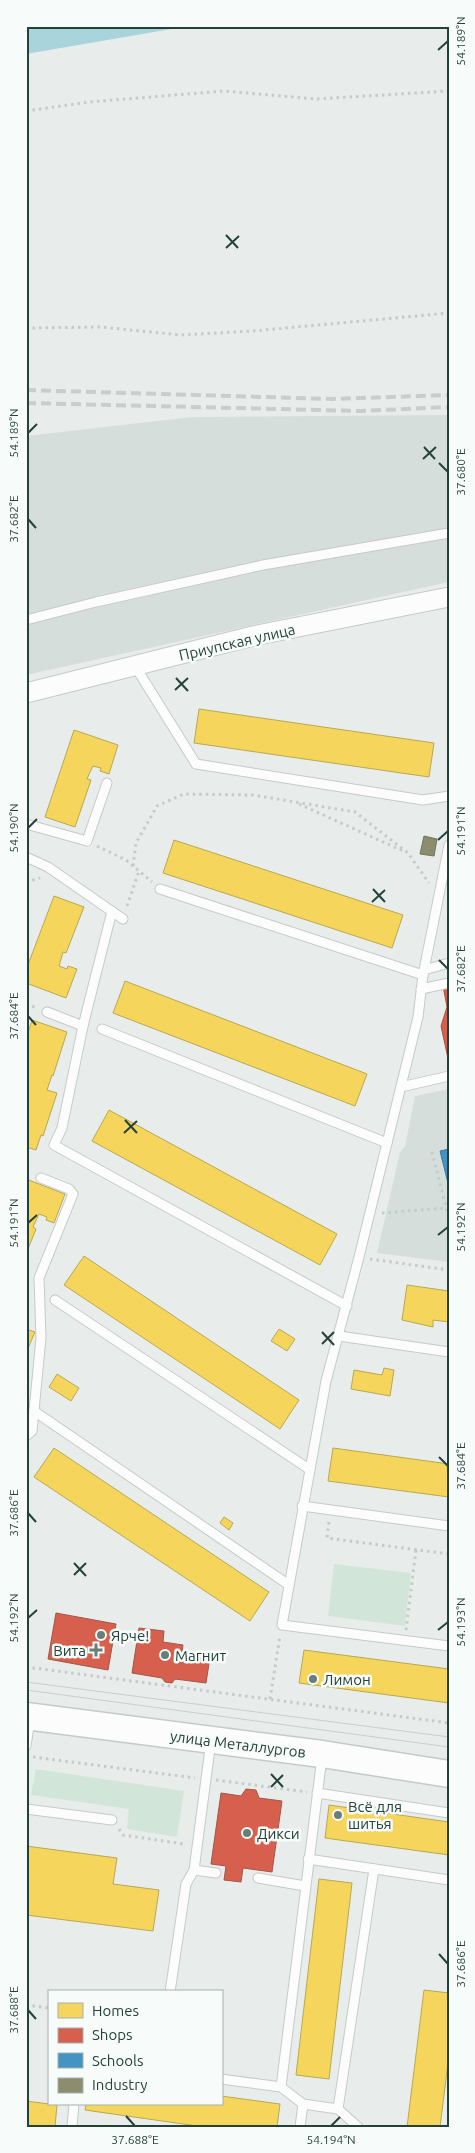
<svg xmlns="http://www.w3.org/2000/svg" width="475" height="2153" viewBox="0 0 475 2153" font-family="Ubuntu,sans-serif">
<rect width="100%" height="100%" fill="#e8edeb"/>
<g fill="#d6dedb">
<polygon points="449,415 449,582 26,675 26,436 192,417"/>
<polygon points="449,1089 449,1262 377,1253 400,1152 405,1146 415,1096"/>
</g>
<g fill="#d1e6d8">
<polygon points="334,1564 411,1573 405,1626 328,1616"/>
<polygon points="36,1769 184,1791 177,1837 127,1829 129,1809 31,1795"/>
</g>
<polygon fill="#a9d4db" points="26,26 189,26 26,54"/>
<g fill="#f6d55c" stroke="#b7a952">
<polygon points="199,709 434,743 429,777 194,743"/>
<polygon points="74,730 118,745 109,774 100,771 101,768 93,766 90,772 87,779 91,780 75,827 45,817"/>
<polygon points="174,840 403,915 392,948 163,873"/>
<polygon points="54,896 84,907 66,953 63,952 59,966 67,969 68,966 77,969 66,998 26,983 26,970"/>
<polygon points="125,981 367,1074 355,1106 113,1013"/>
<polygon points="32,1020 67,1032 53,1076 52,1075 47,1090 57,1093 43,1136 41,1135 36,1150 26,1147 26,1029 29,1030"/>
<polygon points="109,1110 337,1234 320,1265 92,1141"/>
<polygon points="26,1179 65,1194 54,1223 46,1220 47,1217 39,1214 33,1227 36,1229 26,1254"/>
<polygon points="84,1256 299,1400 280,1429 64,1285"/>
<polygon points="407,1285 449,1291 449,1322 433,1320 433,1327 402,1320"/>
<polygon points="26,1329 35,1332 26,1353"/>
<polygon points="279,1329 295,1339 287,1351 271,1341"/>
<polygon points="384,1368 394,1370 390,1396 351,1389 354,1370 382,1375"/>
<polygon points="57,1374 79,1388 71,1401 49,1387"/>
<polygon points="54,1448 269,1592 250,1621 34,1477"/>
<polygon points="333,1448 449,1464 449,1497 328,1481"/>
<polygon points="224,1517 233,1523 229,1530 220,1523"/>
<polygon points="304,1650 449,1669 449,1703 299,1683"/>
<polygon points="329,1805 449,1822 449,1855 325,1838"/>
<polygon points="26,1846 117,1858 113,1884 159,1890 153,1931 26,1915"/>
<polygon points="319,1879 352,1883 329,2079 296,2075"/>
<polygon points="424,1990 449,1993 449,2055 440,2127 407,2127"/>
<polygon points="221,2096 280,2104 277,2127 204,2127 85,2110 86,2104 221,2104"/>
<polygon points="26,2101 57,2105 55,2127 26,2127"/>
</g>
<g fill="#d6604d" stroke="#a15747">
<polygon points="449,985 449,1063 441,1026 447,1007 443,986"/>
<polygon points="56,1613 116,1624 108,1670 48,1659"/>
<polygon points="139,1628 164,1631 163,1642 183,1645 182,1653 210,1657 206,1683 175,1679 172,1683 165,1682 162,1678 132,1673"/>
<polygon points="246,1789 256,1790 259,1798 282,1801 272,1872 243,1868 241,1882 224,1880 226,1866 211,1864 221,1793 241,1796"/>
</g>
<polygon fill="#4393c3" stroke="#3a7b9a" points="449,1149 449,1187 440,1151"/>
<polygon fill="#8c8c6e" stroke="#6d765e" points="424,836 437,839 434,856 420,854"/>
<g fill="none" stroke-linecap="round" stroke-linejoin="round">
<g stroke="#c5cac8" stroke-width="11">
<g id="service">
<polyline points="26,620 96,602 263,565 449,533"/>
<polyline points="135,666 196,764 423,800 449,796"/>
<polyline points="26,824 87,841 107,783"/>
<polyline points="449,845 423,975 418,1017 359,1257 326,1381 282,1625 449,1646"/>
<polyline points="26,857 48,867 123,919"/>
<polyline points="160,889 423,975"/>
<polyline points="112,911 83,1026 62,1128 54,1145 347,1306"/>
<polyline points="424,970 449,963"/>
<polyline points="421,989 449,983"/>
<polyline points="47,1012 83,1026"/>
<polyline points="102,1029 387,1143"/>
<polyline points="401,1087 449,1076"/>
<polyline points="55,1300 309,1469"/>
<polyline points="339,1336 449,1352"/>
<polyline points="34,1411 289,1585"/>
<polyline points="26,1436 32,1431 41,1338 39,1278 73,1194 69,1189 41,1178"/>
<polyline points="302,1506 449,1526"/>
<polyline points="211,1741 194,1870 216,1873"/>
<polyline points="26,1746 30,1719"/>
<polyline points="317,1793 449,1813"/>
<polyline points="26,1809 112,1820"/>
<polyline points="308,1859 449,1880"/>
<polyline points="258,1878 305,1886"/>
<polyline points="170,1992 186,1884 194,1870"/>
<polyline points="221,2079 281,2087 303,2104 338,2109 358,2127"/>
<polyline points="281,2087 322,1757"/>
<polyline points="338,2109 374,1869"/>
<polyline points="72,2127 74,2104"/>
<polyline points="300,2127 303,2104"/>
</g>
</g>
<g stroke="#c5cac8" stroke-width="21">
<polyline id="minor" points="26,693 253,636 449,597"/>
</g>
<g stroke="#c3cbc8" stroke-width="29">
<polyline id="secondary" points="26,1716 322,1754 449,1774"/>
</g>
<g stroke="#c3ccca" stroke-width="3" stroke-dasharray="2.5 4" stroke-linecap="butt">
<polyline points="26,111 89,102 224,91 316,99 449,91"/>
<polyline points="26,328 101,327 181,335 253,331 449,313"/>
<polyline points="299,804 403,851"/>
<polyline points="97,846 126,860 152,882"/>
<polyline points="133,866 136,843 157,806 184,794 253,795 355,812 408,853 429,883"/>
<polyline points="26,882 40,878"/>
<polyline points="127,906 139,871"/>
<polyline points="26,1004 37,1008"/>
<polyline points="432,1152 449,1219"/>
<polyline points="382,1213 446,1208"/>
<polyline points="370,1259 449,1270"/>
<polyline points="329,1522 327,1538 449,1554"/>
<polyline points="406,1630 416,1550"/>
<polyline points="26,1667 449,1723"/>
<polyline points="270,1699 280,1636"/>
<polyline points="33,1757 195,1778"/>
<polyline points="216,1780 307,1792"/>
<polyline points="119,1829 123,1835 184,1844"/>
<polyline points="26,2005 49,2008"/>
</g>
<use href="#service" stroke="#fcfcfc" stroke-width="9"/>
<use href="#minor" stroke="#fcfcfc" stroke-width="19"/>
<use href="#secondary" stroke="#fcfcfc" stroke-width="26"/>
<g stroke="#c9cdcc" stroke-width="1">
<polyline points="26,1682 449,1737"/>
<polyline points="26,1690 449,1747"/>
</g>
<g stroke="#c9cdcc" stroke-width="4" stroke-dasharray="10 5" stroke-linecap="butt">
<polyline points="26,390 332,399 449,395"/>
<polyline points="26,403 361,411 449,407"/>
</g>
</g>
<path fill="none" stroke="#24423a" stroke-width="2" d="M438,50L448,41M226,235L238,248M226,248L239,236M28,433L37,424M424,447L435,459M423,459L436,447M439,463L448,472M28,519L36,528M176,678L188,691M175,690L188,678M28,828L37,819M438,840L448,831M373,889L385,902M372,902L385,890M439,960L448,969M28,1016L36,1025M125,1120L137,1133M124,1133L137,1121M28,1223L37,1215M438,1235L448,1227M322,1332L334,1345M322,1344L334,1332M439,1457L448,1466M28,1513L36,1522M74,1563L86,1576M74,1575L86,1563M28,1618L37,1610M438,1630L448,1622M271,1774L283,1787M271,1787L283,1775M439,1954L448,1964M28,2010L36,2019M126,2116L135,2126M331,2126L340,2117"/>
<g fill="#697e78" stroke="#f7fbf9" stroke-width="2">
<circle cx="101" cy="1635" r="5"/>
<path d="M93.5 1642.5h5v5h5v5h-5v5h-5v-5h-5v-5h5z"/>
<circle cx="165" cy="1655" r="5"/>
<circle cx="313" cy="1679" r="5"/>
<circle cx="338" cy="1815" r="5"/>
<circle cx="247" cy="1833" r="5"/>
</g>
<g text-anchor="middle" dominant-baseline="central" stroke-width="5" stroke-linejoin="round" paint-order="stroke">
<g font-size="15" fill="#24423a" stroke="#f7fbf9">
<text transform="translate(237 642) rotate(-13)">Приупская улица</text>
<text transform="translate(238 1744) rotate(7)">улица Металлургов</text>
</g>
<g font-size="15" fill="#24423a" stroke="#f7fbf9" text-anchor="start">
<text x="111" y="1635">Ярче!</text>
<text x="86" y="1650" text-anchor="end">Вита</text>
<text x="175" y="1655">Магнит</text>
<text x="323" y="1679">Лимон</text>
<text x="348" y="1806">Всё для<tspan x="348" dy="17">шитья</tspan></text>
<text x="257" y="1833">Дикси</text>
</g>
</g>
<rect width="475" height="2153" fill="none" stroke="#f7fbf9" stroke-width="55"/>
<rect x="48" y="1990" width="175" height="115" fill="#f7fbf9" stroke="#a3b1ad"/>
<rect x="58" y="2003" width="25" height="15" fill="#f6d55c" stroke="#a3b1ad"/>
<text x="92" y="2016" font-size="15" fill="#24423a">Homes</text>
<rect x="58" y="2028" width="25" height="15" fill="#d6604d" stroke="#a3b1ad"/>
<text x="92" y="2040" font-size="15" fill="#24423a">Shops</text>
<rect x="58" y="2053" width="25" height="15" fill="#4393c3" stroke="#a3b1ad"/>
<text x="92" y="2066" font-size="15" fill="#24423a">Schools</text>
<rect x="58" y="2078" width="25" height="15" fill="#8c8c6e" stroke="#a3b1ad"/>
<text x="92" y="2090" font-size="15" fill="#24423a">Industry</text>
<rect x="28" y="28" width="420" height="2098" fill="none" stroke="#24423a" stroke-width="2"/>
<g font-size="12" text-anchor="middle" fill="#24423a">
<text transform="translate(461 41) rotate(-90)" y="4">54.189°N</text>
<text transform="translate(14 433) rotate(-90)" y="4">54.189°N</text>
<text transform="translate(461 472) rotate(-90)" y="4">37.680°E</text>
<text transform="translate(14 519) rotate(-90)" y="4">37.682°E</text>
<text transform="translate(14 828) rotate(-90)" y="4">54.190°N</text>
<text transform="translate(461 831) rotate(-90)" y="4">54.191°N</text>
<text transform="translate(461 969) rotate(-90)" y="4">37.682°E</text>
<text transform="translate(14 1016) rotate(-90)" y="4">37.684°E</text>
<text transform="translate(14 1223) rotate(-90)" y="4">54.191°N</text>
<text transform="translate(461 1227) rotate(-90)" y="4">54.192°N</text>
<text transform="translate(461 1466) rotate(-90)" y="4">37.684°E</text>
<text transform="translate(14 1513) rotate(-90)" y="4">37.686°E</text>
<text transform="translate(14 1618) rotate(-90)" y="4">54.192°N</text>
<text transform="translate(461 1622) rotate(-90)" y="4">54.193°N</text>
<text transform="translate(461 1964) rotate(-90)" y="4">37.686°E</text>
<text transform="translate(14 2010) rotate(-90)" y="4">37.688°E</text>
<text x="135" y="2144">37.688°E</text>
<text x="331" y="2144">54.194°N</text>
</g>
</svg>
